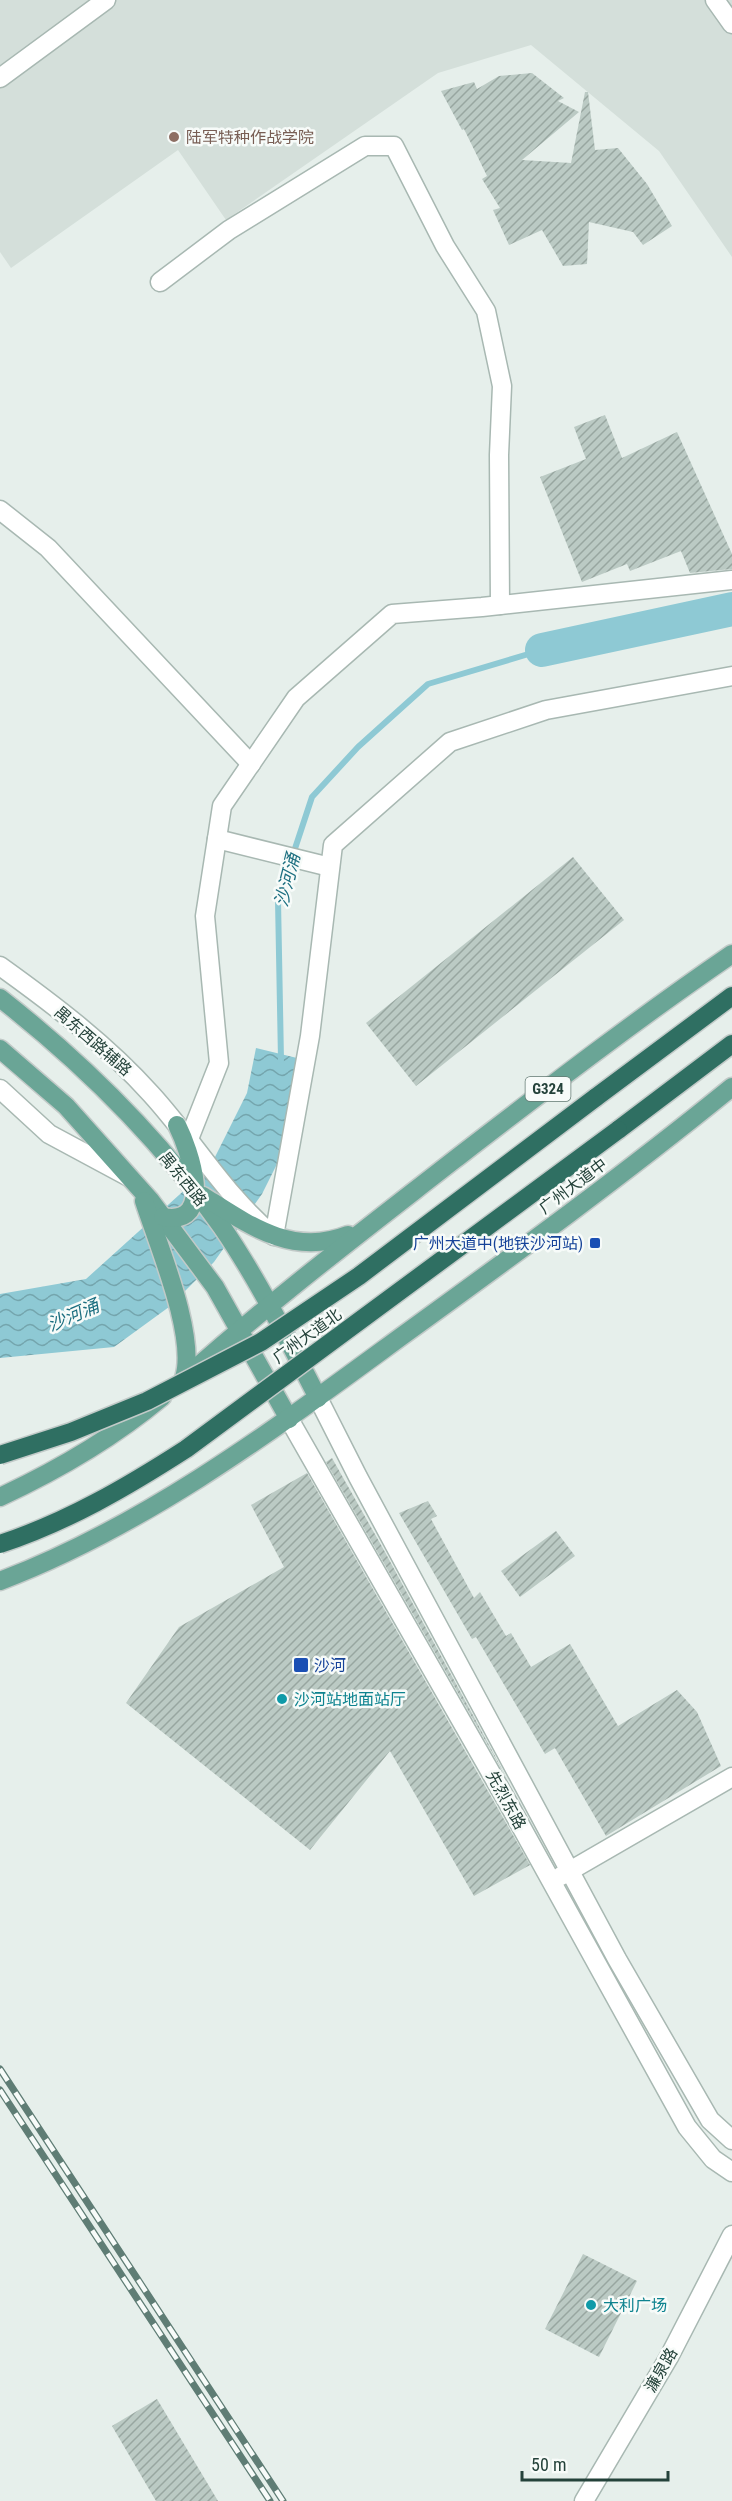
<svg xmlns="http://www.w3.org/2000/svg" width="732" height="2501" viewBox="0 0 732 2501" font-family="'Roboto Condensed','Noto Sans SC',sans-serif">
<defs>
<pattern id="water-waves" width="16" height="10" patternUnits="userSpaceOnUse" patternTransform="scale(1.5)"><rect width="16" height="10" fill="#8ec9d4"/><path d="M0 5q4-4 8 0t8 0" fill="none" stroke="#74a5ad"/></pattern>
<pattern id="building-hatch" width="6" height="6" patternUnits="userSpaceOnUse" patternTransform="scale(1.5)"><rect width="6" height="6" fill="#bbcac4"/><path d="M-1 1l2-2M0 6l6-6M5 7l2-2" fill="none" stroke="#98a6a0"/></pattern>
</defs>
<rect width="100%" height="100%" fill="#e6efeb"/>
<polygon fill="#d4dfda" points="0,0 732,0 732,257 659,151 531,45 438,73 226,220 178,150 11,268 0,252"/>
<polygon fill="url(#water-waves)" points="256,1048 297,1058 280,1158 262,1194 214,1262 169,1307 114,1347 0,1358 0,1294 86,1279 210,1167 247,1093"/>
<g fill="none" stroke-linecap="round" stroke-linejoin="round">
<polyline stroke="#8ec9d4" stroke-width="6" points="281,1060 278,900 312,797 358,747 428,684 542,650"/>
<polyline stroke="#8ec9d4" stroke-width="34" points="542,650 732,609"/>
</g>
<g fill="url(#building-hatch)">
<polygon points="532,73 564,98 558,101 579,112 522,160 571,163 585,92 588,92 595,150 618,148 647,184 672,226 643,245 633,232 589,222 587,264 563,266 542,230 509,245 493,210 500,208 482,179 487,176 464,129 462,130 441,91 474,82 477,89 499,76"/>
<polygon points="605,415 622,458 677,432 732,554 732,569 690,573 681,551 630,571 627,564 582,582 540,477 586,459 574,427"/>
<polygon points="573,857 624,920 416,1086 366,1023"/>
<polygon points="332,1458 385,1552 509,1782 326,1462"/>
<polygon points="307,1473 530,1865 474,1896 390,1751 310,1850 126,1703 179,1627 284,1567 251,1505"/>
<polygon points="428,1501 437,1516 431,1519 474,1598 480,1592 506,1636 511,1633 531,1667 570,1644 618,1726 677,1690 697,1712 721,1766 606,1836 555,1748 545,1754 476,1637 472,1639 399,1513"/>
<polygon points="556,1531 575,1556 520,1597 501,1571"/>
<polygon points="583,2254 637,2281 599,2357 545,2329"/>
<polygon points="157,2399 218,2501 156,2501 112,2426"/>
</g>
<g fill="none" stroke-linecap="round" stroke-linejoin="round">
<g stroke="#a8b8b2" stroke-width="21">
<g id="minor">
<polyline points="715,0 732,24"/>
<polyline points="0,78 106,0"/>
<polyline points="160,282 229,230 365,146 394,146 445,246 486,311 502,386 499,455 500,605"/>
<polyline points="0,510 48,548 251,764"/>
<polyline points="217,839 330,867"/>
<path d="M0,966C53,1004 107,1045 151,1094C194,1141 225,1196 274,1236L310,1036L333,845L450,742L546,710L732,676"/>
<polyline points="0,1089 49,1134 129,1177"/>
<polyline points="189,1139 219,1063 205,916 222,806 296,698 392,614 482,607 732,580"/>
<polyline points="318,1398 358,1477 617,1959 710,2120 732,2140"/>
<polyline points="289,1419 507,1801 687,2127 713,2159 732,2172"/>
<polyline points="561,1876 732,1777"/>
<polyline points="584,2501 669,2357 732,2235"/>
</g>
</g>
<g stroke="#c2cac8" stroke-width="21">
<g id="major">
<path d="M0,998C84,1064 160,1139 222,1227C259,1281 288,1340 318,1398"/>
<polyline points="0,1049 66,1106 150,1200 215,1287 289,1419"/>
<path d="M203,1196C249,1225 292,1257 348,1235"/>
<path d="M144,1201C158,1245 197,1336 184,1378"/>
<path d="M163,1217C217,1227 189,1149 177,1125"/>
<path d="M186,1377C272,1300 363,1231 454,1160C545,1090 637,1019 732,954"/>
<path d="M0,1497C58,1470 113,1438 162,1397"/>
<path d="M0,1581C147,1525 276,1428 402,1336C514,1255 625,1174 732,1087"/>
</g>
</g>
<g stroke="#c2cac8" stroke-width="21">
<g id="highway">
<polyline points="595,1098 732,996"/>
<polyline points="618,1130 732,1044"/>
</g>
</g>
<use href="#minor" stroke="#fff" stroke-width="18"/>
<use href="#major" stroke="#6aa596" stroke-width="18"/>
<use href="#highway" stroke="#2f6f62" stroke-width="18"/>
<g stroke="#5f7d75" stroke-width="7">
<g id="rail">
<polyline points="0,2069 283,2501"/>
<polyline points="0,2090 270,2501"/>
</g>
</g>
<use href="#rail" stroke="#f7fbf9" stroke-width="4.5" stroke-dasharray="14" stroke-linecap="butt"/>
<g stroke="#c2cac8" stroke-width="21" stroke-linecap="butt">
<g id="highway-bridge">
<polyline points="0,1455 71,1432 147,1401 261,1342 359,1276 595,1098"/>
<path d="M0,1544C67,1522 127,1487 186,1449L618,1130"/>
</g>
</g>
<use href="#highway-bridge" stroke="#2f6f62" stroke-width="18"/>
</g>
<circle fill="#8d6e63" stroke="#f7fbf9" stroke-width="2" cx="174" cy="137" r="6"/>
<g fill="#1a4fb4" stroke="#f7fbf9" stroke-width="2">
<rect x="589" y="1237" width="12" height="12" rx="3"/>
<rect x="293" y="1657" width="16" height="16" rx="3"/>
</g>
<g fill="#0f9aa8" stroke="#f7fbf9" stroke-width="2">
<circle cx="282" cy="1699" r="6"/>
<circle cx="591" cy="2305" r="6"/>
</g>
<g text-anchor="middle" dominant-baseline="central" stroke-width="5" stroke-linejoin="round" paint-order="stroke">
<rect fill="#f7fbf9" stroke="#637a73" stroke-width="1.5" x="525.5" y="1077" width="45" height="24" rx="4.5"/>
<g font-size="15" font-weight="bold" fill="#24423a">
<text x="548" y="1089">G324</text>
</g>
<g font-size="16" fill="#785e54" stroke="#f7fbf9" text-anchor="start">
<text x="186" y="137">陆军特种作战学院</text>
</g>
<g font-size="16" fill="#24423a" stroke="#f7fbf9">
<text transform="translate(93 1041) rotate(41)">禺东西路辅路</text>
<text transform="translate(183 1179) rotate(51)">禺东西路</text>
<text transform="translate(573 1186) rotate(-37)">广州大道中</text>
<text transform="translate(307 1336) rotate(-36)">广州大道北</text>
<text transform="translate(506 1800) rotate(61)">先烈东路</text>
<text transform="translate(661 2370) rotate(-60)">濂泉路</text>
</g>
<g font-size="16" fill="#164399" stroke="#f7fbf9" text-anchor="end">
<text x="583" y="1243">广州大道中(地铁沙河站)</text>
<text x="314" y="1665" text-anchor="start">沙河</text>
</g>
<g font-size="16" fill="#0d838f" stroke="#f7fbf9" text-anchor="start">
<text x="294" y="1699">沙河站地面站厅</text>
<text x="603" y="2305">大利广场</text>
</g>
<g font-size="18" font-style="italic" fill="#1c6f80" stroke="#f7fbf9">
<text transform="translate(287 880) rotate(-76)">沙河涌</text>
<text transform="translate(73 1315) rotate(-23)">沙河涌</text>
</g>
</g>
<path d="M522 2471v9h146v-9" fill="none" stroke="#24423a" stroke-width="3"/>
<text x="531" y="2471" font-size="18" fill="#24423a" stroke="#f7fbf9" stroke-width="4.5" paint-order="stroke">50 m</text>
</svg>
